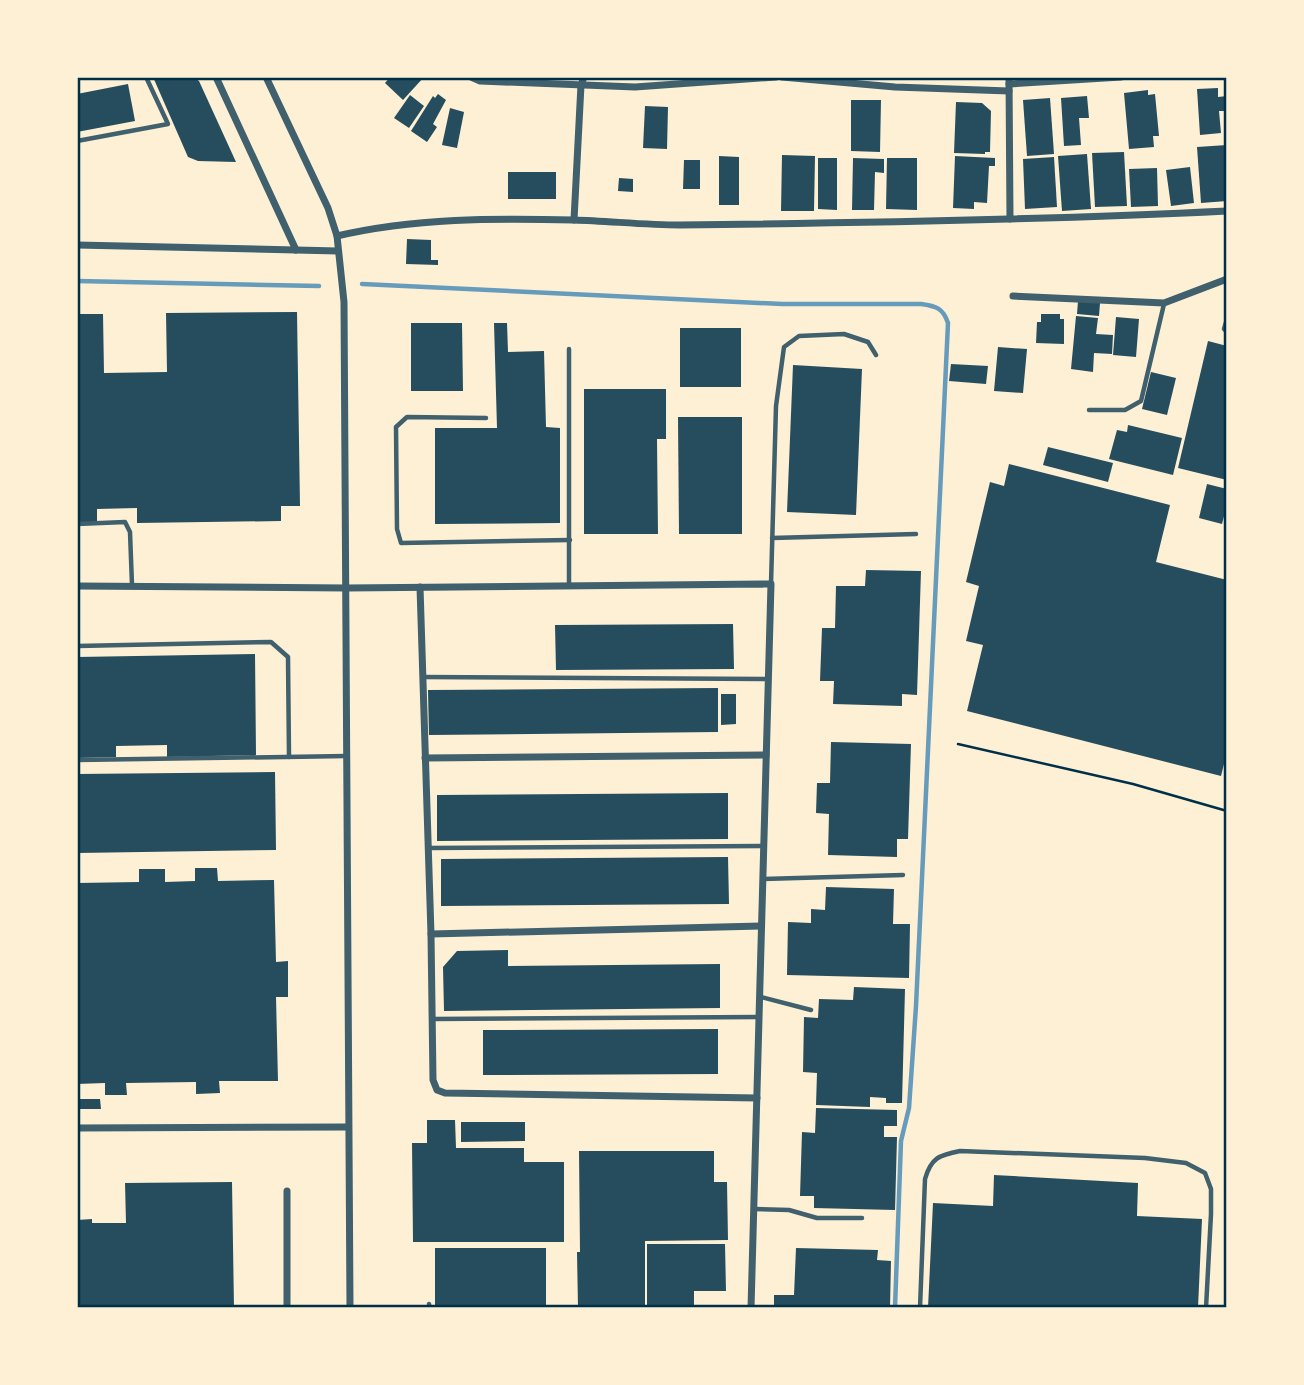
<svg xmlns="http://www.w3.org/2000/svg" width="1304" height="1385" viewBox="0 0 1304 1385" font-family="'DM Sans',sans-serif">
<rect width="100%" height="100%" fill="#fdf0d5"/>
<g fill="none" stroke-linecap="round" stroke-linejoin="round">
<g stroke="#669bbc" stroke-width="4.5">
<polyline points="77,281 319,286"/>
<path d="M362,284L782,304H921C936,306 943,308 948,323L916,1006L909,1108L901,1141L895,1308"/>
</g>
</g>
<g fill="#264d5e">
<polygon points="153,77 193,77 199,81 236,162 198,161 188,157"/>
<polygon points="390,77 424,77 403,100 385,83"/>
<polygon points="128,84 135,121 77,132 77,94"/>
<polygon points="1218,88 1218,97 1227,96 1227,111 1219,111 1221,133 1200,135 1197,89"/>
<polygon points="1148,90 1148,95 1155,94 1159,136 1153,136 1154,147 1129,149 1124,93"/>
<polygon points="438,94 446,100 433,124 437,127 427,142 411,131 433,96 435,98"/>
<polygon points="410,95 424,106 409,128 394,118"/>
<polygon points="1087,96 1089,118 1079,118 1081,145 1064,146 1061,98"/>
<polygon points="1050,98 1054,154 1027,156 1023,100"/>
<polygon points="851,100 881,100 880,152 851,151"/>
<polygon points="956,102 982,103 991,111 990,152 985,152 985,154 954,153"/>
<polygon points="645,106 668,107 667,149 643,148"/>
<polygon points="450,108 464,112 457,148 442,145"/>
<polygon points="1227,145 1227,201 1201,203 1197,147"/>
<polygon points="1124,152 1127,206 1095,207 1092,153"/>
<polygon points="1087,154 1091,209 1062,211 1058,156"/>
<polygon points="782,155 815,156 814,211 781,211"/>
<polygon points="719,156 739,157 739,205 719,205"/>
<polygon points="955,156 995,158 995,166 989,166 987,203 974,202 974,209 953,208"/>
<polygon points="1054,157 1057,207 1025,209 1023,159"/>
<polygon points="818,158 837,158 837,210 818,209"/>
<polygon points="853,158 884,159 884,173 875,172 874,210 852,210"/>
<polygon points="887,158 917,158 917,210 886,209"/>
<polygon points="684,160 700,160 700,189 683,189"/>
<polygon points="1190,167 1194,203 1171,206 1166,170"/>
<polygon points="1157,168 1158,206 1131,207 1129,169"/>
<rect x="508" y="172" width="48" height="27"/>
<polygon points="619,178 633,179 633,192 618,191"/>
<polygon points="407,239 431,240 431,260 438,260 438,265 406,264"/>
<polygon points="1078,301 1100,303 1099,316 1077,314"/>
<polygon points="297,312 300,506 281,506 281,521 137,523 137,508 97,509 97,523 77,523 77,314 103,314 104,373 167,372 166,313"/>
<polygon points="1041,314 1060,314 1060,319 1064,319 1064,344 1036,343 1037,322 1041,322"/>
<polygon points="1076,316 1098,318 1096,334 1113,335 1112,354 1094,353 1093,372 1071,369"/>
<polygon points="1116,317 1139,319 1136,357 1113,355"/>
<polygon points="411,323 462,323 463,391 411,391"/>
<polygon points="494,323 507,323 508,352 544,351 546,427 560,428 560,523 435,524 435,428 497,428"/>
<rect x="680" y="328" width="61" height="59"/>
<polygon points="1208,341 1227,346 1227,480 1178,468"/>
<polygon points="998,347 1027,349 1023,393 994,391"/>
<polygon points="951,364 988,366 986,384 949,381"/>
<polygon points="793,365 862,369 856,515 787,512"/>
<polygon points="1151,372 1176,378 1167,415 1142,409"/>
<polygon points="584,389 666,389 666,439 657,439 658,534 584,534"/>
<polygon points="678,417 742,417 742,534 679,534"/>
<polygon points="1128,425 1182,438 1173,475 1109,459 1117,430 1127,432"/>
<polygon points="1048,447 1113,463 1108,482 1043,465"/>
<polygon points="1009,464 1170,505 1156,562 1227,580 1227,752 1221,776 967,711 983,645 966,641 979,586 966,582 990,482 1004,486"/>
<polygon points="1207,484 1227,489 1227,505 1222,524 1199,518"/>
<polygon points="866,570 921,571 917,695 902,694 902,706 833,704 834,681 820,681 822,628 835,628 836,586 865,586"/>
<polygon points="733,624 734,669 556,670 555,625"/>
<polygon points="255,654 256,755 167,757 167,745 116,746 116,757 77,758 77,657"/>
<polygon points="718,688 718,732 429,735 428,690"/>
<polygon points="721,694 736,694 736,724 721,725"/>
<polygon points="831,742 911,744 908,839 897,839 897,857 828,855 829,814 816,813 817,783 830,783"/>
<polygon points="275,772 276,850 77,853 77,774"/>
<polygon points="728,793 728,839 437,841 437,795"/>
<polygon points="728,857 729,904 441,906 441,859"/>
<polygon points="195,868 217,868 218,881 274,880 276,962 288,961 288,997 276,997 278,1081 219,1081 220,1093 196,1094 196,1082 126,1083 127,1095 105,1095 105,1083 77,1084 77,883 139,882 139,869 165,869 165,882 195,881"/>
<polygon points="826,887 894,889 893,924 910,924 909,978 787,975 788,922 811,923 811,909 825,910"/>
<polygon points="508,950 508,966 720,964 720,1008 444,1011 443,967 457,951"/>
<polygon points="854,987 905,989 902,1103 886,1103 886,1098 870,1097 870,1107 816,1105 817,1073 803,1072 804,1017 818,1018 819,999 853,1000"/>
<polygon points="718,1029 718,1074 483,1075 483,1030"/>
<polygon points="79,1099 100,1099 101,1109 79,1109"/>
<polygon points="816,1108 897,1110 897,1126 884,1126 884,1137 897,1137 895,1210 814,1208 814,1196 800,1196 802,1132 815,1133"/>
<polygon points="427,1120 455,1120 456,1148 524,1148 524,1162 564,1162 564,1242 413,1242 412,1143 427,1143"/>
<polygon points="461,1122 525,1122 525,1141 461,1142"/>
<polygon points="579,1151 714,1151 714,1182 727,1182 728,1240 645,1241 645,1308 578,1308 577,1252 580,1252"/>
<polygon points="994,1175 1138,1183 1137,1216 1202,1219 1198,1308 928,1308 933,1203 993,1206"/>
<polygon points="232,1182 234,1308 77,1308 77,1220 92,1219 92,1223 126,1223 125,1183"/>
<polygon points="647,1244 725,1244 726,1291 694,1291 694,1308 647,1308"/>
<rect x="435" y="1248" width="111" height="60"/>
<polygon points="796,1248 878,1250 877,1260 891,1261 890,1308 774,1308 774,1295 794,1295"/>
</g>
<g fill="none" stroke-linecap="round" stroke-linejoin="round">
<polyline stroke="#003049" stroke-width="2.5" points="958,744 1133,784 1227,811"/>
<g stroke="#3f606c" stroke-width="4.5">
<polyline points="77,141 168,124 146,77"/>
<polyline points="1227,319 1224,329 1227,332"/>
<polyline points="1089,410 1125,410 1141,401 1164,304"/>
<polyline points="486,418 407,417 396,427 397,529 401,543 570,540"/>
<polyline points="77,524 125,522 130,532 132,585"/>
<polyline points="772,538 916,534"/>
<polyline points="771,584 776,406 784,347 799,336 844,334 868,342 876,355"/>
<polyline points="569,586 569,349"/>
<polyline points="77,646 271,642 288,657 289,757"/>
<polyline points="423,677 768,679"/>
<polyline points="77,760 347,756"/>
<polyline points="429,848 763,846"/>
<polyline points="763,879 903,875"/>
<polyline points="761,997 811,1010"/>
<polyline points="433,1019 759,1017"/>
<polyline points="754,1209 789,1210 817,1218 862,1218"/>
<polyline points="429,1304 430,1308"/>
<path d="M920,1308L925,1179C931,1158 939,1155 960,1151L1145,1158L1186,1163L1205,1173L1211,1189V1214L1206,1308"/>
</g>
<g stroke="#3f606c" stroke-width="7">
<polyline points="216,77 296,250"/>
<polyline points="266,77 328,208 337,236 344,302 350,1308"/>
<polyline points="471,77 480,81 635,87 776,77"/>
<polyline points="782,77 895,87 1009,91"/>
<polyline points="1009,77 1010,219"/>
<polyline points="1009,84 1121,77"/>
<polyline points="574,220 581,85 584,77"/>
<path d="M337,236C414,218 495,218 574,220C609,221 645,225 680,225C863,223 1045,220 1227,211"/>
<polyline points="77,245 338,251"/>
<polyline points="1013,296 1164,303 1227,279"/>
<polyline points="77,586 347,588 771,584 751,1308"/>
<polyline points="420,587 431,934 433,1080 437,1090 445,1093 757,1098"/>
<polyline points="425,758 766,755"/>
<polyline points="431,934 761,926"/>
<polyline points="77,1128 348,1127"/>
<polyline points="287,1191 287,1308"/>
</g>
</g>
<rect width="1304" height="1385" fill="none" stroke="#fdf0d5" stroke-width="158"/>
<rect x="79" y="79" width="1146" height="1227" fill="none" stroke="#003049" stroke-width="2.5"/>
</svg>
